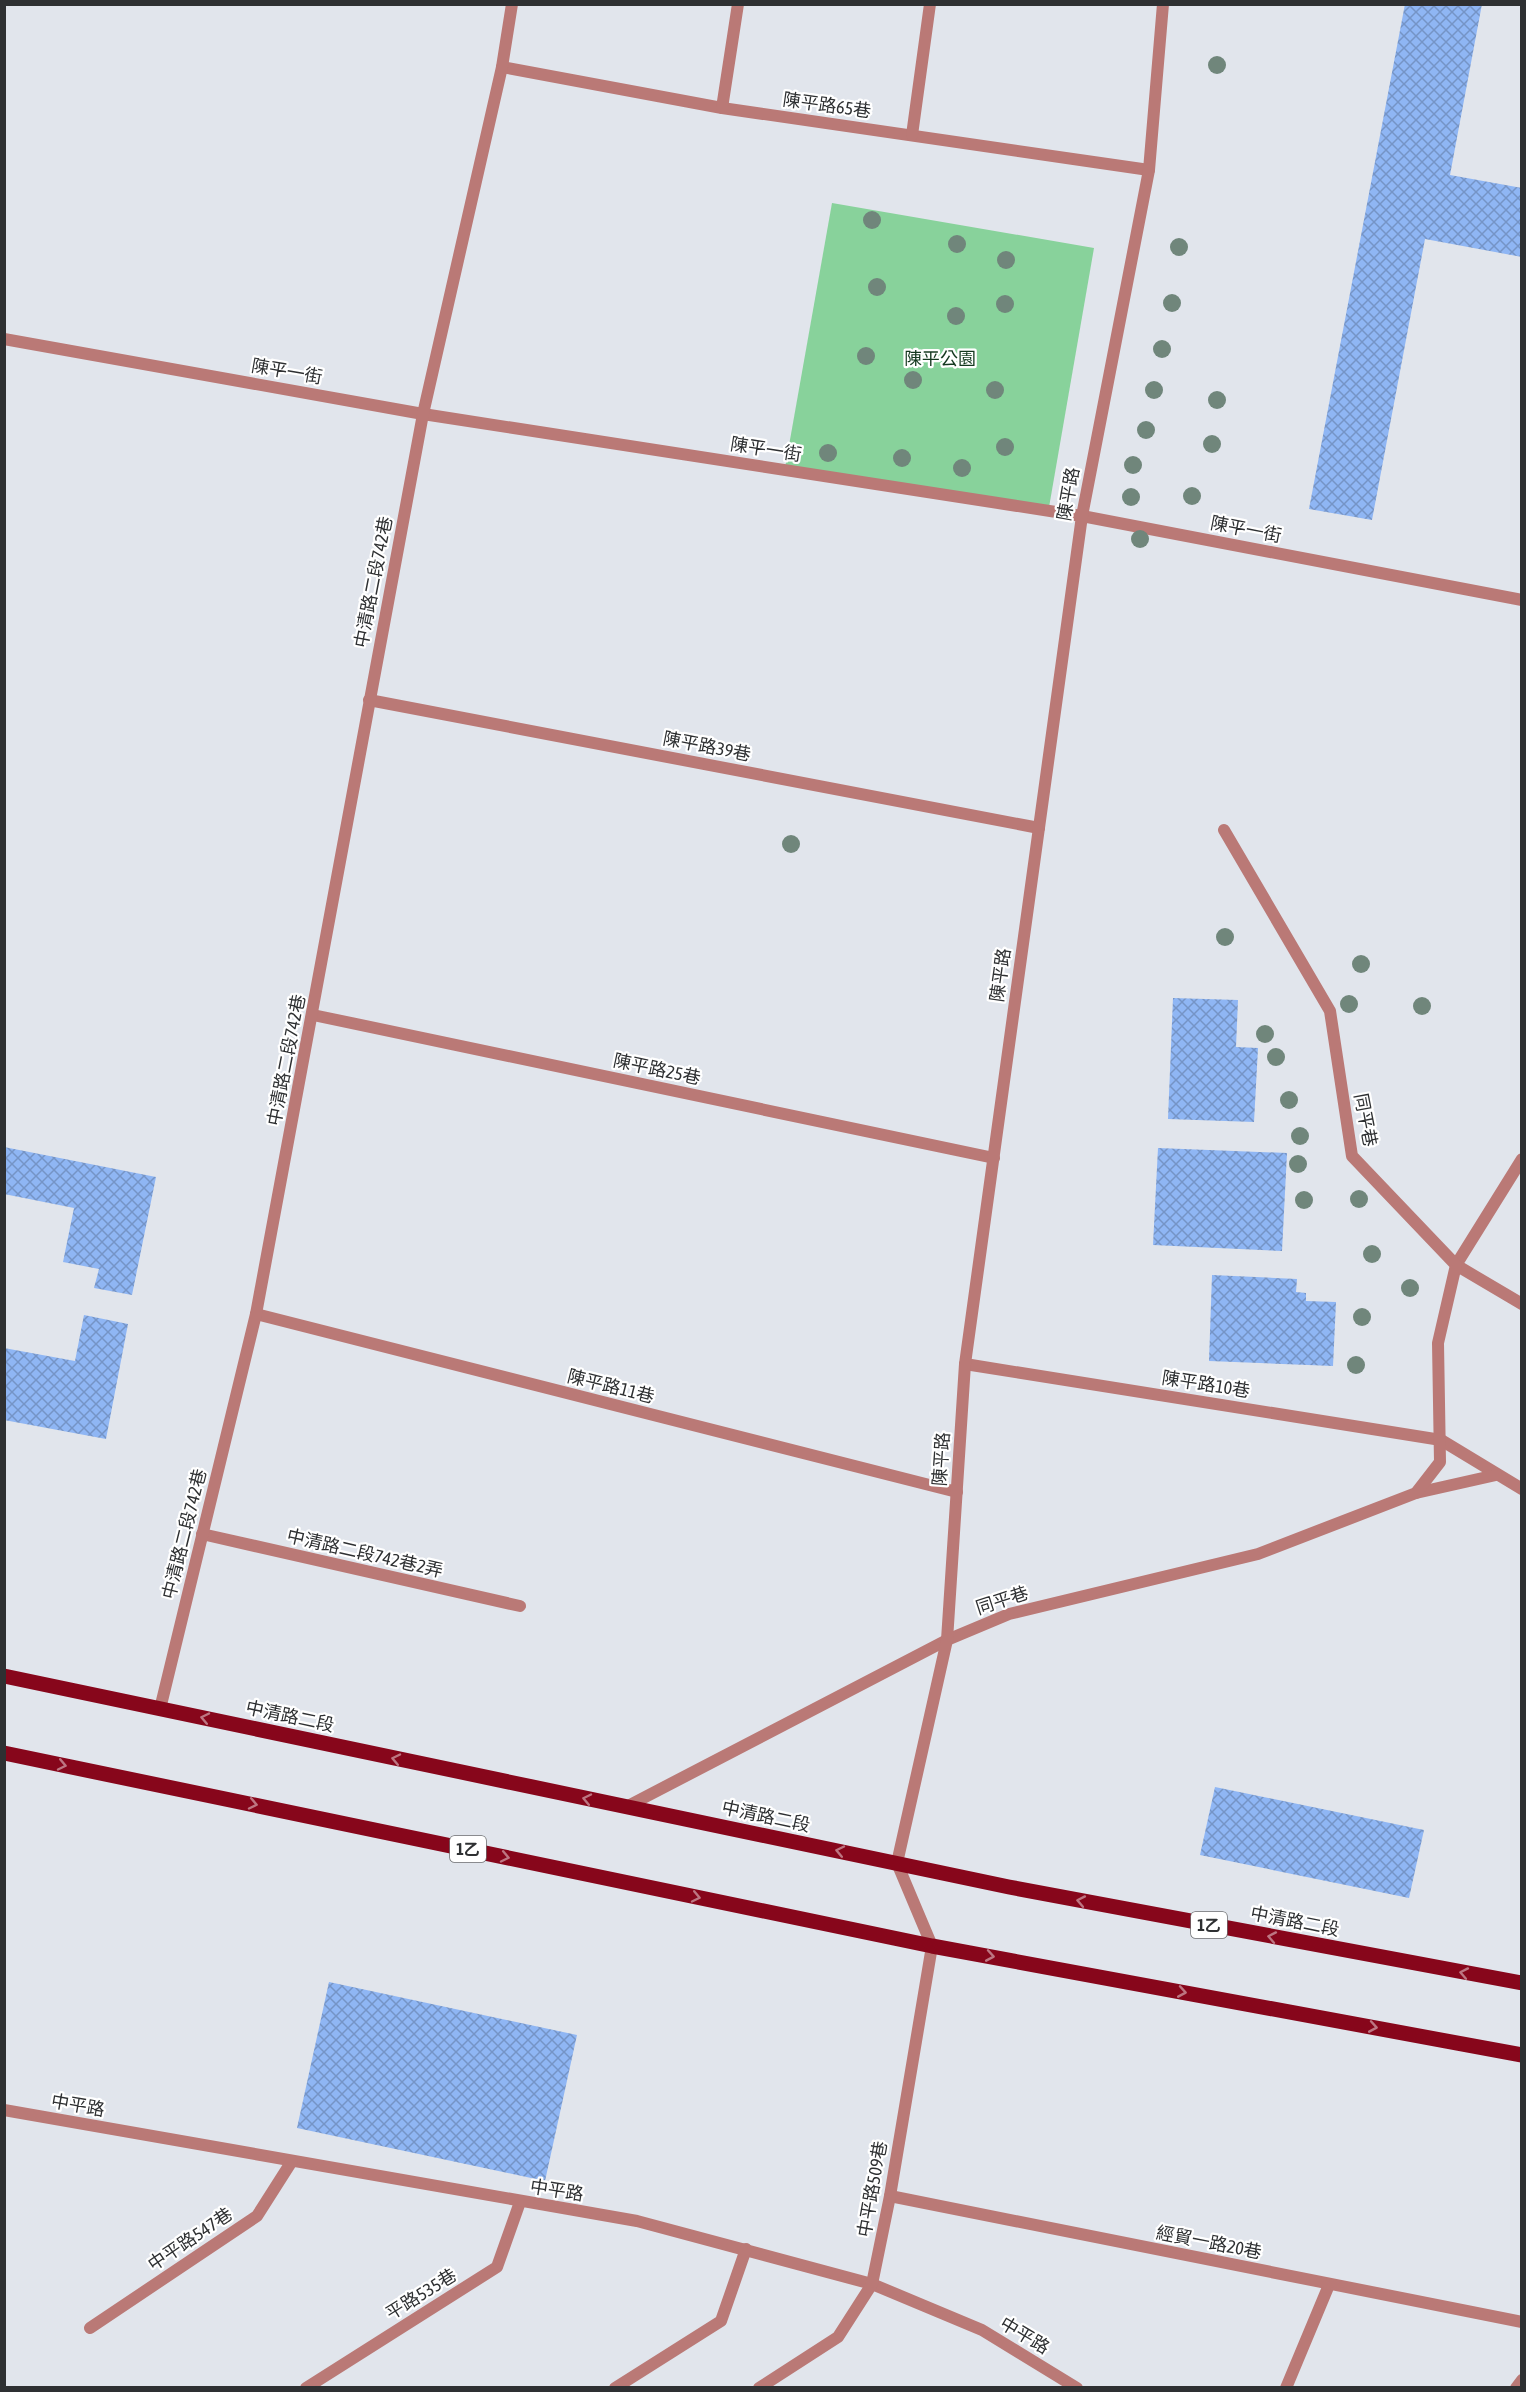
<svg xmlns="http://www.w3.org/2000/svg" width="1526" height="2392" viewBox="0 0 1526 2392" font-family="'Asap Condensed','Noto Sans TC',sans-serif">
<defs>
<pattern id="building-cross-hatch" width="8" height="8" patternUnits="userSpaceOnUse" patternTransform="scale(1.5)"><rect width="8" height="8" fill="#8fb6f4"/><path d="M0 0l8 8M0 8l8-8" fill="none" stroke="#7594c6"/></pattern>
</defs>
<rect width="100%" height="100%" fill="#e1e5ec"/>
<polygon fill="#88d29b" points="832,203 1094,248 1048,513 785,468"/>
<g fill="url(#building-cross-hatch)">
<polygon points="1405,4 1482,4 1450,175 1522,188 1522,257 1425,239 1372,520 1309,509"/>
<polygon points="1173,998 1238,1000 1236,1047 1258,1048 1254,1122 1168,1119"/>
<polygon points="4,1147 156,1177 132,1295 94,1288 99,1269 63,1262 74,1208 4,1194"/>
<polygon points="1158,1148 1287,1153 1282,1251 1153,1245"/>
<polygon points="1212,1275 1297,1279 1296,1292 1306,1293 1306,1301 1336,1302 1333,1366 1209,1361"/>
<polygon points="84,1315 128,1324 106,1439 4,1420 4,1348 75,1361"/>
<polygon points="1215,1787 1424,1830 1409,1898 1200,1855"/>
<polygon points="329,1982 577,2035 545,2181 297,2128"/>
</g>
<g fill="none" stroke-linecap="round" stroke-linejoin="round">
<g stroke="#ba7976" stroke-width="12">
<polyline points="306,2388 497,2267 520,2202"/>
<polyline points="1286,2388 1329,2285"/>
</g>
<g stroke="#ba7976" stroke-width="12">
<polyline points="502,67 722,108 1149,170"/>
<polyline points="722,108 738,4"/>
<polyline points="912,135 930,4"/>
<polyline points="4,339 423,414 1082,516 1522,600"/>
<polyline points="369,700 1039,828"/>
<polyline points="313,1015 994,1158"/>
<polyline points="1522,1159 1456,1265 1522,1304"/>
<polyline points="256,1314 957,1492"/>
<polyline points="965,1364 1441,1440 1522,1489"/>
<polyline points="1416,1493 1496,1475"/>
<polyline points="202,1534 520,1606"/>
<polyline points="160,1709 256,1314 423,414 502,67 512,4"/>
<polyline points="626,1807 947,1640 1009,1614 1258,1554 1416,1493 1440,1462 1438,1343 1456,1265 1352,1156 1330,1011 1224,830"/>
<polyline points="4,2110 637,2221 872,2284 982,2330 1077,2388"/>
<polyline points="890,2196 1522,2322"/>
<polyline points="90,2328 257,2216 292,2161"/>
<polyline points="615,2388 721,2321 746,2249"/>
<polyline points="759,2388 838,2337 872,2284 890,2196 932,1946 897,1863 947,1640 965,1364 1082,516 1149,170 1163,4"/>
<polyline points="1516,2388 1522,2380"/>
</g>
<g stroke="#87061b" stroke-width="15">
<polyline points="4,1676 1009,1887 1522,1983"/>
<polyline points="4,1753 932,1946 1522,2055"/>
</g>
</g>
<g fill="#70867b">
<circle cx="1217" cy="65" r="9"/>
<circle cx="872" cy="220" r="9"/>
<circle cx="957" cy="244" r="9"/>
<circle cx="1179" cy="247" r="9"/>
<circle cx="1006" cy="260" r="9"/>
<circle cx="877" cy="287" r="9"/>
<circle cx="1172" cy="303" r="9"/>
<circle cx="1005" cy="304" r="9"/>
<circle cx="956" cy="316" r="9"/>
<circle cx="1162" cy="349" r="9"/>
<circle cx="866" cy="356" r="9"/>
<circle cx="913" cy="380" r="9"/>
<circle cx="995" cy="390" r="9"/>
<circle cx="1154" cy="390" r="9"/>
<circle cx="1217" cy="400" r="9"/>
<circle cx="1146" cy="430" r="9"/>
<circle cx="1212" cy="444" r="9"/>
<circle cx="1005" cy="447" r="9"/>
<circle cx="828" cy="453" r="9"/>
<circle cx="902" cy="458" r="9"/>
<circle cx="1133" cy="465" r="9"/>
<circle cx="962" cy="468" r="9"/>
<circle cx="1192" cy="496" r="9"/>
<circle cx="1131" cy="497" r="9"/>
<circle cx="1140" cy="539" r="9"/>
<circle cx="791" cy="844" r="9"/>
<circle cx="1225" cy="937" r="9"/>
<circle cx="1361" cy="964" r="9"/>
<circle cx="1349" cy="1004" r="9"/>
<circle cx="1422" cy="1006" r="9"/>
<circle cx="1265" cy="1034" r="9"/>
<circle cx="1276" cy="1057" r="9"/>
<circle cx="1289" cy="1100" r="9"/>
<circle cx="1300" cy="1136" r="9"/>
<circle cx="1298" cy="1164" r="9"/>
<circle cx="1359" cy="1199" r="9"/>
<circle cx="1304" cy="1200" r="9"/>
<circle cx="1372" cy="1254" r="9"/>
<circle cx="1410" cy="1288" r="9"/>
<circle cx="1362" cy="1317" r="9"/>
<circle cx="1356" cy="1365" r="9"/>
</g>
<defs><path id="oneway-chevron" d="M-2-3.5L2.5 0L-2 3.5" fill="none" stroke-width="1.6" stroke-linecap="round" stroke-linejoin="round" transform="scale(1.5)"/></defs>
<g stroke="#bd7682">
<use href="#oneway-chevron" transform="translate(205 1718) rotate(-168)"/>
<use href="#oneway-chevron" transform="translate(396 1759) rotate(-168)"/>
<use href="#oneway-chevron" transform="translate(62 1765) rotate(12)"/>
<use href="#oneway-chevron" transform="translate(587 1799) rotate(-168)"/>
<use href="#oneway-chevron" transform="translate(253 1804) rotate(12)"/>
<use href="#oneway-chevron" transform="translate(840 1851) rotate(-168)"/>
<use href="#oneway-chevron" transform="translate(505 1857) rotate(12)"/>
<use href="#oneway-chevron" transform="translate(696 1897) rotate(12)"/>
<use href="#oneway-chevron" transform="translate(1081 1901) rotate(-169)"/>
<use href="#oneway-chevron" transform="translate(1272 1937) rotate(-169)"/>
<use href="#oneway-chevron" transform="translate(990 1956) rotate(10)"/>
<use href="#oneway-chevron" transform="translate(1464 1973) rotate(-169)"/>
<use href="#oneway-chevron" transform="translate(1182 1992) rotate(10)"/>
<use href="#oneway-chevron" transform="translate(1373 2027) rotate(10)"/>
</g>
<g text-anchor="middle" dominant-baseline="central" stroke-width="4.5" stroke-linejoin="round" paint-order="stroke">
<g fill="#fff" stroke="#6d6e70" stroke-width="1.5">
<rect x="450" y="1836" width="36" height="26" rx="4.5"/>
<rect x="1191" y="1912" width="36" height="26" rx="4.5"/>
</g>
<g font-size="16" font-weight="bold" fill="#2e3032">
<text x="468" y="1849">1乙</text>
<text x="1209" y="1925">1乙</text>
</g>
<g font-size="18" fill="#2e3032" stroke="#fff">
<text transform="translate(827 105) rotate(8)">陳平路65巷</text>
<text transform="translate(287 371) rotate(10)">陳平一街</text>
<text transform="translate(766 449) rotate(9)">陳平一街</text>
<text transform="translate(1068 494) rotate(-80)">陳平路</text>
<text transform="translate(1246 529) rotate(11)">陳平一街</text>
<text transform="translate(373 582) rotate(-79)">中清路二段742巷</text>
<text transform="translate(707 746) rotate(11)">陳平路39巷</text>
<text transform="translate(1000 975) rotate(-82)">陳平路</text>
<text transform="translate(286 1060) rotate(-79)">中清路二段742巷</text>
<text transform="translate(657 1069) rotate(12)">陳平路25巷</text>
<text transform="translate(1366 1120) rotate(79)">同平巷</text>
<text transform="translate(1206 1384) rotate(9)">陳平路10巷</text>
<text transform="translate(611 1386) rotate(14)">陳平路11巷</text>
<text transform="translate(941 1459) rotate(-86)">陳平路</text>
<text transform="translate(184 1534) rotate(-76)">中清路二段742巷</text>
<text transform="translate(365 1553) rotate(13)">中清路二段742巷2弄</text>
<text transform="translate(1002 1600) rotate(-18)">同平巷</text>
<text transform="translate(290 1716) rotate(12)">中清路二段</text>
<text transform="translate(766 1816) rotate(12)">中清路二段</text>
<text transform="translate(1295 1921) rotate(11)">中清路二段</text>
<text transform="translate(78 2105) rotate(10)">中平路</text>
<text transform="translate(872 2189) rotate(-80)">中平路509巷</text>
<text transform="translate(557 2190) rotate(9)">中平路</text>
<text transform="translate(190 2239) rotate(-34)">中平路547巷</text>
<text transform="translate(1209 2242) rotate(11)">經貿一路20巷</text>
<text transform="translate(421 2294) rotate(-32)">平路535巷</text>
<text transform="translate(1025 2335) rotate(31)">中平路</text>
</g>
<g font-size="18" fill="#14381f" stroke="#fff">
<text x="940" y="358">陳平公園</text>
</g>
</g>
<rect width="1526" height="2392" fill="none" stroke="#2e3032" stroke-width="12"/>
</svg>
